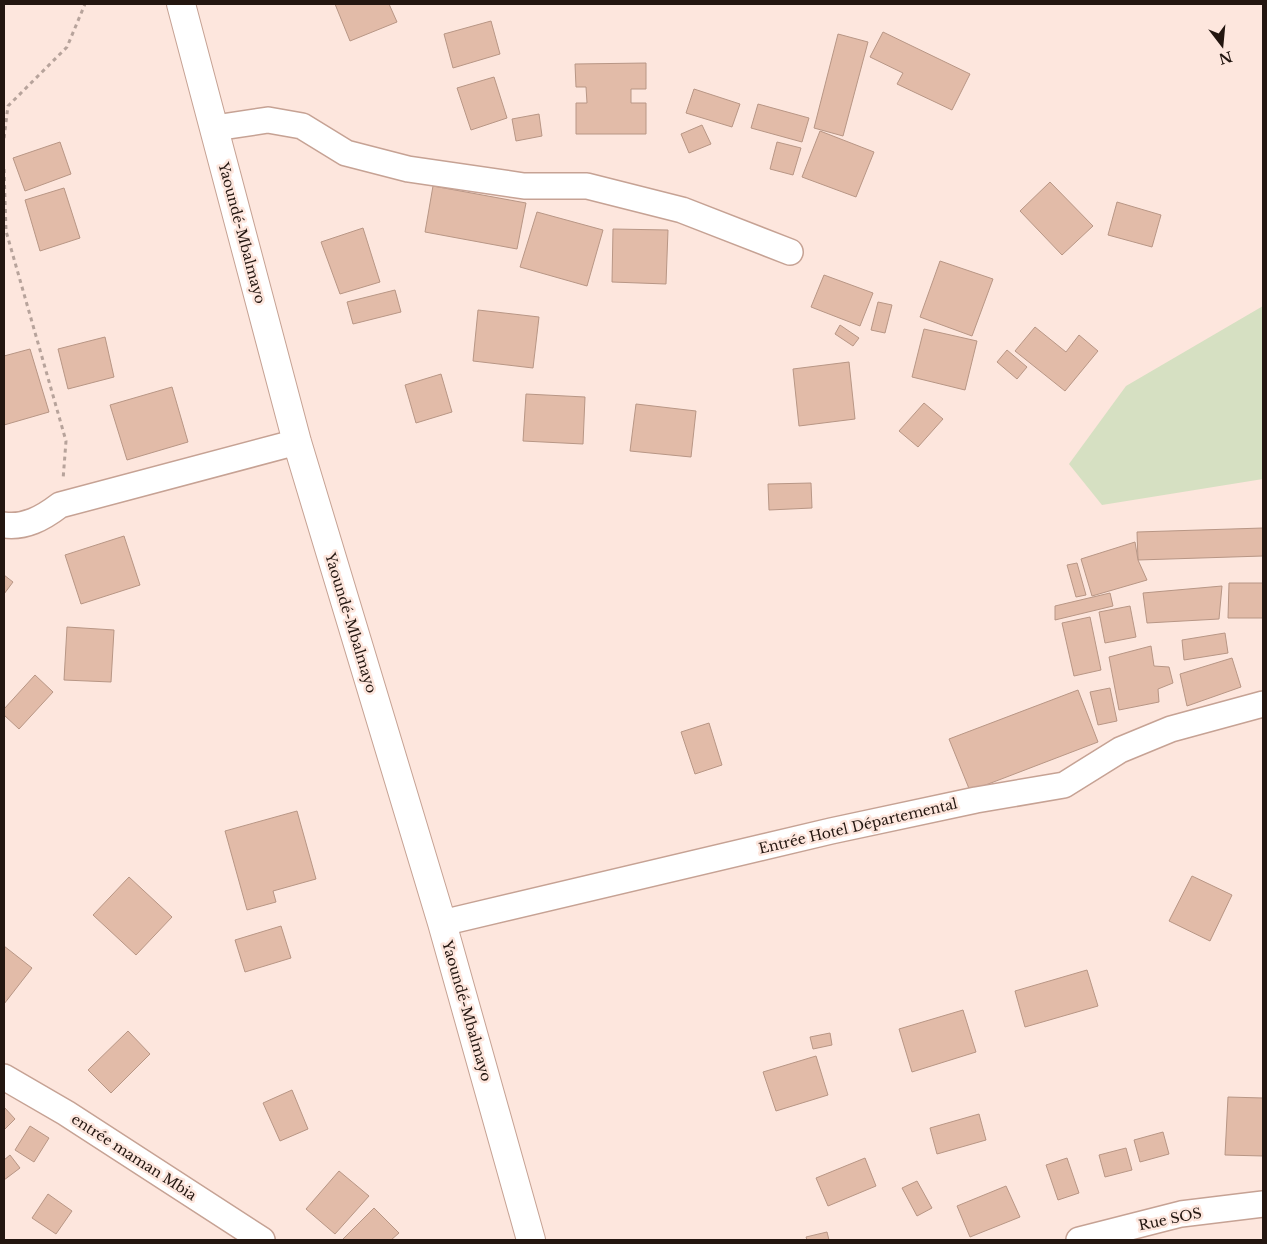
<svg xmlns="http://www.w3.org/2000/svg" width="1267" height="1244" viewBox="0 0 1267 1244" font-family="'Libre Baskerville',serif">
<rect width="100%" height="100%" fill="#fde6dd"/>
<polygon fill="#d6e0c2" points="1263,306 1263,479 1102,505 1069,464 1126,386"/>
<g fill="#e2bba8" stroke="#b89685">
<polygon points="335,4 389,4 397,22 350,41"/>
<polygon points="491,21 500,54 453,68 444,34"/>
<polygon points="883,32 970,74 952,110 897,84 903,73 870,57"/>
<polygon points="838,34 868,42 843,136 814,128"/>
<polygon points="646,63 646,89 631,89 631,103 646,103 646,134 576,134 576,103 587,103 586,87 576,87 575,64"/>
<polygon points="494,77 507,118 471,130 457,88"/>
<polygon points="694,89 740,104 732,127 686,113"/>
<polygon points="758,104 809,118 802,142 751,128"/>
<polygon points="539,114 542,136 516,141 512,119"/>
<polygon points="702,125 711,144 689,153 681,134"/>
<polygon points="820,131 874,152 856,197 802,177"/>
<polygon points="60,142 71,174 25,191 13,158"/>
<polygon points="777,142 801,148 793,175 770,169"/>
<polygon points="1050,182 1093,226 1062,255 1020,211"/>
<polygon points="433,186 526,203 517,249 425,232"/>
<polygon points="64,188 80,238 40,251 25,200"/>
<polygon points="1117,202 1161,215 1152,247 1108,235"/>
<polygon points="537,212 603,230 587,286 520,267"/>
<polygon points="363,228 380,282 340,294 321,242"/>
<polygon points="613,229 668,230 666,284 612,282"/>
<polygon points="940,261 993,279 972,336 920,317"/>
<polygon points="824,275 873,293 860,326 811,307"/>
<polygon points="395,290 401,312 353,324 347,302"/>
<polygon points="878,302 892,305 885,333 871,330"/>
<polygon points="478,310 539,317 533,368 473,361"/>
<polygon points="840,325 859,338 853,346 835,334"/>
<polygon points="1035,327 1066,352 1079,335 1098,351 1065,391 1015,351"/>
<polygon points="924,329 977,341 965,390 912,377"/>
<polygon points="105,337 114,377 68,389 58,349"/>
<polygon points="30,349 49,412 4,425 4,356"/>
<polygon points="1007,350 1027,367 1017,379 997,362"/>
<polygon points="849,362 855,419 799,426 793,369"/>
<polygon points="441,374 452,412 416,423 405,385"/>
<polygon points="172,387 188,442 127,460 110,405"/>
<polygon points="526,394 585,397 583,444 523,441"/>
<polygon points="924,403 943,419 918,447 899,431"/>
<polygon points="636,404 696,411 691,457 630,451"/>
<polygon points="811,483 812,508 769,510 768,484"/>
<polygon points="1263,528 1263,556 1138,560 1137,532"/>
<polygon points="124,536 140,585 81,604 65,555"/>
<polygon points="1135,542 1138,560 1147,580 1092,596 1081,559"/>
<polygon points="1077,563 1086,595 1076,597 1067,565"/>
<polygon points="4,575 13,582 4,594"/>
<polygon points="1229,583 1263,583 1263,618 1228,618"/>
<polygon points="1222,586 1219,619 1147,623 1143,593"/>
<polygon points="1110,593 1113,606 1055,620 1055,606"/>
<polygon points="1130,606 1136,637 1105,643 1099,612"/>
<polygon points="1090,617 1101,670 1074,676 1062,623"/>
<polygon points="67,627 114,630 111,682 64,680"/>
<polygon points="1225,633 1228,653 1184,660 1182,640"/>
<polygon points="1151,646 1154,666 1169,667 1173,683 1158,689 1159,702 1119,710 1109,657"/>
<polygon points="1232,658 1241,687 1187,706 1180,674"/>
<polygon points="35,675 53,692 19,729 4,715 4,709"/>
<polygon points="1110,688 1117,721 1098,725 1090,692"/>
<polygon points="1078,690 1098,742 970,791 949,739"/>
<polygon points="709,723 722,765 695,774 681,732"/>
<polygon points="297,811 316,879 273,891 276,902 247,910 225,831"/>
<polygon points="1192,876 1232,895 1210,941 1169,921"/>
<polygon points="129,877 172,917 136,955 93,915"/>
<polygon points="281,926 291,958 245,972 235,940"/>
<polygon points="4,946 32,968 4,1004"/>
<polygon points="1087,970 1098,1006 1025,1027 1015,991"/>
<polygon points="963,1010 976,1052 912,1072 899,1029"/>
<polygon points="128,1031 150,1054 111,1093 88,1070"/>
<polygon points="830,1033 832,1045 813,1049 810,1037"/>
<polygon points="816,1056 828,1095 776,1111 763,1072"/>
<polygon points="292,1090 308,1129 280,1141 263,1103"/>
<polygon points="1228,1097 1263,1098 1263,1156 1225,1155"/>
<polygon points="4,1107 15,1119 4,1130"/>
<polygon points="979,1114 986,1140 937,1154 930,1128"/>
<polygon points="30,1126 49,1138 34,1162 15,1150"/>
<polygon points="1163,1132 1169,1154 1140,1162 1134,1140"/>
<polygon points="1126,1148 1132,1170 1105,1177 1099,1155"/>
<polygon points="10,1155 20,1168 4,1180 4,1160"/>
<polygon points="865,1158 876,1186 828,1206 816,1178"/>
<polygon points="1067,1158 1079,1193 1058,1200 1046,1165"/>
<polygon points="339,1171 369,1196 335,1234 306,1209"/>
<polygon points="917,1181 932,1208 917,1216 902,1188"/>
<polygon points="1006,1186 1020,1217 970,1237 957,1206"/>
<polygon points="48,1194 72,1211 56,1234 32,1218"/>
<polygon points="374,1208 399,1233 391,1240 342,1240"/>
<polygon points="827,1232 829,1240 807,1240 806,1237"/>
</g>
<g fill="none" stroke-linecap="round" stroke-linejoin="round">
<g stroke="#c6a294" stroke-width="28">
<g id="street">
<polyline points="215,128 268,120 302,126 346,153 408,169 524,186 587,186 682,210 790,252"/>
<path d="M4,525C25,528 43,518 60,505L297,442"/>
<polyline points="442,923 831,831 976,800 1064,785 1120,750 1171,729 1263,704"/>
<polyline points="4,1077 66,1113 262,1240"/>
<polyline points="1079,1240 1181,1214 1263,1204"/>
</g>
</g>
<g stroke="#c6a294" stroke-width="30">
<polyline id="highway" points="181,4 297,442 442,923 531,1240"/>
</g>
<g stroke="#b7a39b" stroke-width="3" stroke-dasharray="4 4" stroke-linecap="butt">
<polyline points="4,138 8,106 67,47 85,4"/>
<polyline points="4,169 6,231 66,441 63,480"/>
</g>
<use href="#street" stroke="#fff" stroke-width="25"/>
<use href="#highway" stroke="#fff" stroke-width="28"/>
</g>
<g text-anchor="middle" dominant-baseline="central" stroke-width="5" stroke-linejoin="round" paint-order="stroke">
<g font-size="14" fill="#231610" stroke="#fde6dd">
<text transform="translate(242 233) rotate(75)">Yaoundé-Mbalmayo</text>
<text transform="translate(351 623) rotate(73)">Yaoundé-Mbalmayo</text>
<text transform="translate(858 826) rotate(-13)">Entrée Hotel Départemental</text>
<text transform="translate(467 1011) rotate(74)">Yaoundé-Mbalmayo</text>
<text transform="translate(134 1157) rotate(33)">entrée maman Mbia</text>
<text transform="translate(1170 1219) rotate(-12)">Rue SOS</text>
</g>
</g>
<rect width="1267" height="1244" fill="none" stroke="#231610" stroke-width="10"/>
<g transform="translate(1222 45) rotate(164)" stroke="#fde6dd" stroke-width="4" paint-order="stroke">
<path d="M0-4L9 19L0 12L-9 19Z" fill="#231610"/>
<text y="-8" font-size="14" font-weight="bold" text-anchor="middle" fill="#231610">N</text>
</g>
</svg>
